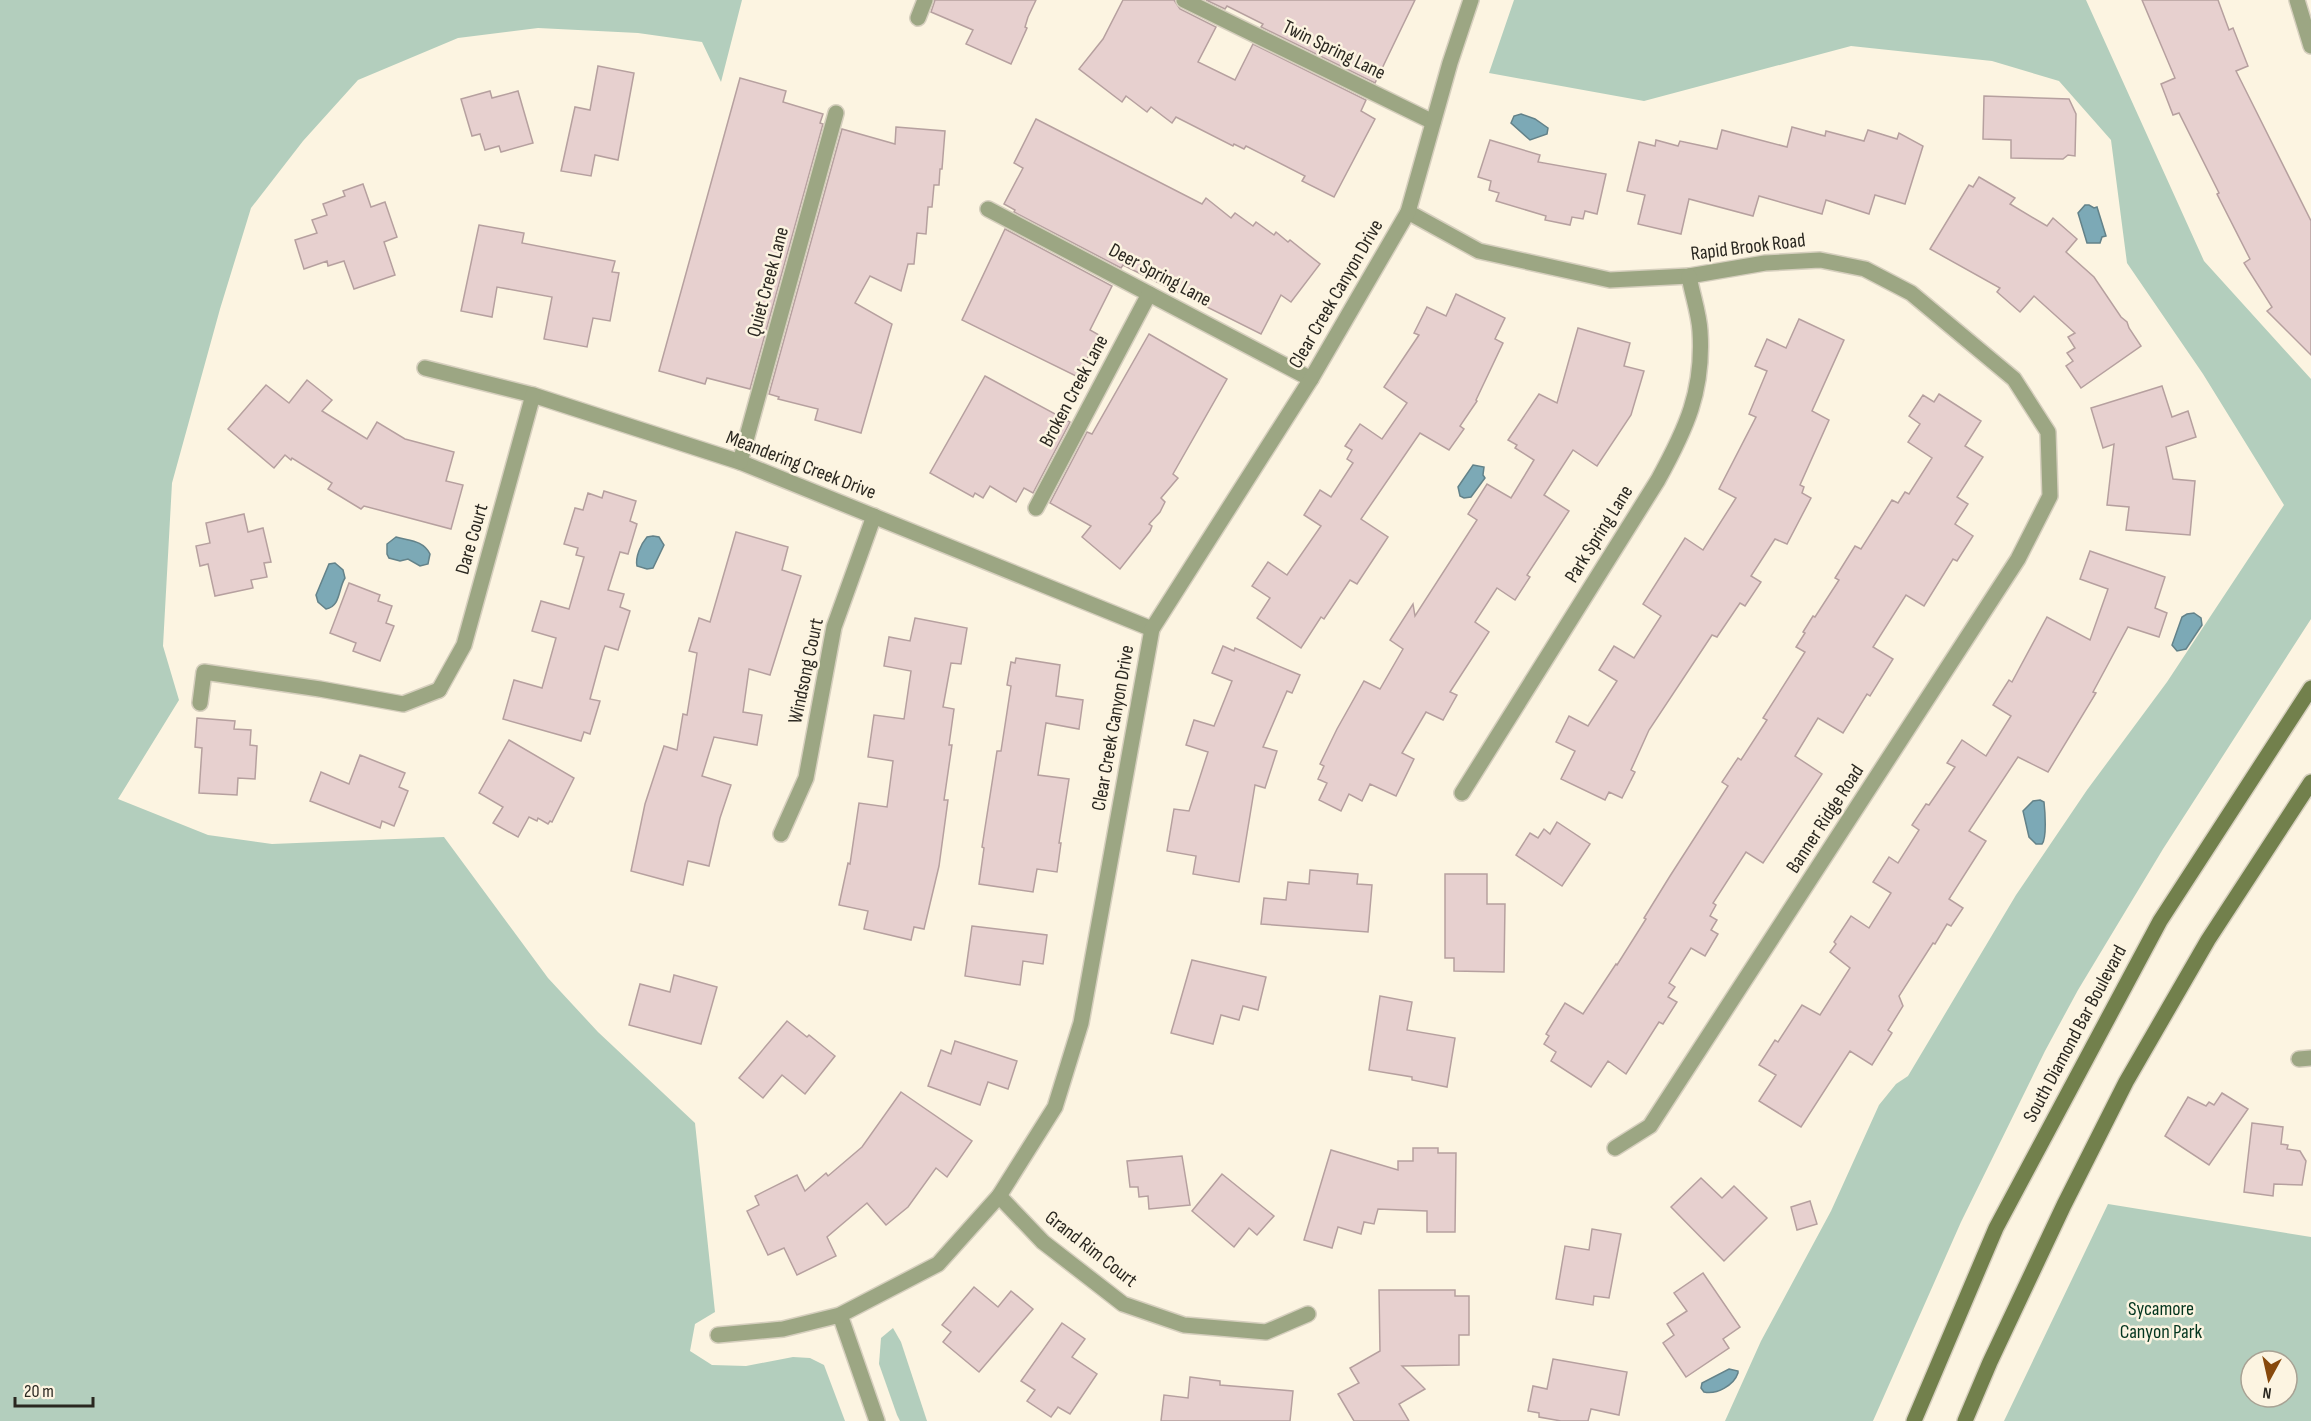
<svg xmlns="http://www.w3.org/2000/svg" width="2311" height="1421" viewBox="0 0 2311 1421" font-family="'Sofia Sans Condensed',sans-serif">
<rect width="100%" height="100%" fill="#fcf4e1"/>
<g fill="#b3cebd" fill-rule="evenodd">
<polygon points="0,0 742,0 721,82 702,42 638,33 538,28 458,38 358,80 303,141 251,208 220,309 172,483 163,646 179,700 118,799 208,835 272,844 444,837 548,978 598,1032 695,1123 715,1312 695,1324 690,1351 712,1365 746,1366 793,1357 810,1358 824,1365 845,1421 0,1421"/>
<polygon points="1514,0 2086,0 2204,261 2311,379 2311,619 2163,849 2078,990 2045,1051 1961,1222 1873,1421 1725,1421 1761,1341 1831,1211 1879,1105 1896,1084 1908,1076 2016,895 2087,790 2167,682 2284,505 2203,374 2127,263 2111,140 2059,81 1992,61 1851,46 1644,101 1489,73"/>
<path d="M2108,1204L2311,1237V1421H2004ZM2251,1361H2287V1397H2251Z"/>
<polygon points="893,1328 901,1342 927,1421 900,1421 897,1415 879,1364 881,1338"/>
</g>
<g fill="#7ca9b6" stroke="#638289" stroke-width="1.5">
<polygon points="1521,114 1535,119 1548,128 1547,134 1530,140 1511,123 1514,116"/>
<polygon points="2085,205 2089,205 2094,208 2097,207 2106,236 2102,237 2100,243 2087,243 2078,213"/>
<polygon points="1473,465 1484,467 1483,475 1485,478 1471,497 1464,498 1460,496 1458,487"/>
<path d="M653,536L659,537L664,545L653,568L647,569L637,566C635,557 641,544 647,537Z"/>
<path d="M396,537C409,541 423,540 430,554L428,564L420,566L408,559L400,561L389,558L387,554V544Z"/>
<path d="M335,563L343,570L345,578C338,589 341,606 326,609L318,602L316,595L329,564Z"/>
<polygon points="2194,613 2201,618 2202,625 2186,649 2177,651 2172,645 2182,617 2187,614"/>
<path d="M2040,800L2044,802C2045,811 2047,838 2042,844H2036L2029,837L2023,811L2033,801Z"/>
<path d="M1729,1369L1738,1371V1373C1734,1385 1717,1395 1704,1392L1701,1388L1702,1383Z"/>
</g>
<g fill="#e7d0cf" stroke="#b6a09f" stroke-width="1.5">
<polygon points="935,0 1036,0 1028,17 1025,27 1027,28 1011,64 966,44 973,30 931,12"/>
<polygon points="1123,0 1174,0 1180,9 1216,27 1198,62 1235,80 1253,44 1366,100 1361,111 1375,119 1334,197 1302,181 1305,176 1246,146 1244,149 1234,144 1233,146 1176,117 1172,123 1151,107 1147,112 1126,96 1122,102 1079,69 1103,39"/>
<polygon points="1206,0 1415,0 1375,83 1261,27 1263,24 1227,6 1225,9"/>
<polygon points="2142,0 2218,0 2229,30 2233,28 2248,66 2236,71 2311,221 2311,355 2267,311 2272,307 2244,263 2250,259 2217,194 2219,193 2179,113 2173,115 2161,84 2175,78"/>
<polygon points="598,66 634,73 618,160 595,155 591,176 561,171 575,107 590,110"/>
<polygon points="740,78 786,91 783,102 823,114 820,123 823,124 750,389 707,378 705,384 659,371"/>
<polygon points="490,91 492,98 518,91 533,143 501,152 499,146 485,150 480,134 472,136 461,99"/>
<polygon points="1984,96 2069,99 2076,114 2075,156 2068,155 2063,159 2011,158 2011,140 1983,139"/>
<polygon points="1036,119 1202,204 1206,198 1231,218 1235,213 1253,226 1256,222 1274,235 1276,232 1288,242 1290,240 1320,264 1291,302 1281,295 1261,334 1123,265 1121,268 1014,212 1015,210 1004,204 1023,168 1014,163"/>
<polygon points="896,127 945,131 942,169 940,169 939,185 934,185 932,207 928,207 926,234 917,233 914,264 908,264 901,291 870,276 855,303 892,324 861,433 815,420 818,409 778,399 779,397 769,394 842,129 895,144"/>
<polygon points="1792,127 1825,136 1826,131 1864,141 1868,130 1897,139 1899,133 1923,146 1905,204 1875,195 1869,214 1826,200 1822,214 1759,196 1753,216 1689,199 1681,234 1638,224 1645,195 1627,191 1639,142 1655,146 1656,140 1678,146 1680,141 1717,149 1722,130 1787,147"/>
<polygon points="1490,140 1540,155 1538,162 1606,174 1597,214 1585,211 1583,219 1572,217 1570,225 1545,220 1546,216 1496,201 1499,193 1489,190 1491,181 1478,177"/>
<polygon points="1979,177 2015,198 2010,204 2047,226 2053,218 2077,239 2066,252 2094,277 2121,317 2127,322 2129,328 2141,346 2081,388 2066,366 2073,361 2067,353 2075,348 2068,337 2075,333 2034,296 2020,312 1997,292 2000,288 1930,249 1969,185 1973,187"/>
<polygon points="363,184 371,207 385,202 397,237 384,242 395,275 354,289 344,261 328,266 327,261 304,269 295,240 317,233 312,220 327,215 323,204 345,196 343,191"/>
<polygon points="479,225 524,233 522,243 615,261 612,272 619,273 610,321 593,318 587,347 544,339 552,297 497,287 492,317 461,311"/>
<polygon points="1005,229 1112,286 1090,330 1099,335 1078,377 962,320"/>
<polygon points="1456,294 1505,318 1495,339 1503,343 1476,400 1477,401 1460,426 1464,429 1449,450 1420,433 1361,519 1388,537 1357,584 1350,580 1324,619 1321,617 1301,648 1257,618 1270,598 1252,586 1268,562 1287,575 1321,526 1304,515 1320,490 1331,497 1353,463 1347,459 1352,450 1345,446 1360,424 1382,439 1407,403 1384,387 1419,335 1414,333 1427,307 1446,316"/>
<polygon points="1799,319 1844,340 1812,411 1829,420 1800,485 1804,487 1802,493 1811,498 1787,544 1775,539 1751,576 1761,582 1745,606 1740,603 1717,637 1712,635 1649,730 1631,770 1635,772 1622,798 1609,792 1605,800 1561,779 1575,751 1556,742 1569,716 1588,726 1617,681 1599,670 1614,646 1634,658 1661,616 1643,604 1685,538 1703,550 1736,498 1719,489 1756,417 1749,414 1767,371 1755,366 1767,339 1786,348"/>
<polygon points="1578,328 1630,343 1624,366 1644,371 1631,415 1597,466 1573,450 1544,495 1569,511 1527,575 1530,577 1515,600 1497,588 1475,622 1489,632 1450,692 1457,695 1443,720 1426,712 1402,753 1414,759 1396,796 1370,784 1362,801 1349,794 1341,811 1319,800 1327,783 1318,779 1324,766 1320,764 1337,729 1364,681 1380,689 1403,649 1390,640 1413,604 1415,616 1477,520 1468,514 1487,484 1511,498 1534,460 1515,448 1517,445 1508,440 1539,394 1557,403"/>
<polygon points="1149,334 1227,379 1173,474 1178,478 1161,498 1165,502 1160,512 1149,524 1152,526 1150,531 1120,569 1082,537 1091,526 1050,503 1087,432 1092,434"/>
<polygon points="985,376 1070,422 1033,493 1024,488 1016,502 990,486 983,498 975,493 973,497 930,473"/>
<polygon points="307,380 332,400 322,411 367,439 377,422 405,439 454,452 446,481 463,485 451,529 364,506 361,509 328,489 332,483 292,458 291,460 285,455 274,468 228,429 266,385 289,403"/>
<polygon points="2162,386 2172,417 2188,411 2196,437 2166,447 2173,479 2195,481 2190,535 2126,530 2129,507 2107,505 2114,444 2103,448 2091,408"/>
<polygon points="1939,394 1981,421 1965,446 1983,457 1957,497 1968,504 1955,524 1973,536 1957,561 1953,559 1924,606 1906,595 1873,647 1893,659 1870,696 1867,694 1843,733 1818,718 1795,756 1822,774 1763,863 1746,852 1713,903 1716,905 1710,916 1717,920 1711,930 1718,934 1705,956 1691,948 1669,983 1675,987 1668,997 1677,1002 1663,1024 1659,1022 1626,1074 1608,1061 1591,1087 1551,1061 1556,1052 1544,1044 1549,1036 1546,1034 1565,1003 1583,1014 1616,964 1617,965 1646,919 1644,918 1670,876 1728,786 1722,782 1738,758 1741,760 1767,720 1763,718 1805,652 1796,647 1805,633 1803,632 1813,616 1815,617 1839,580 1835,578 1855,546 1861,549 1892,500 1898,503 1905,492 1909,494 1932,458 1908,442 1920,424 1909,416 1923,395 1934,402"/>
<polygon points="604,491 636,501 630,521 637,524 628,554 620,552 608,590 624,594 620,607 630,611 618,650 605,646 603,651 590,699 600,701 590,734 584,732 581,741 503,719 514,680 542,688 556,638 532,631 541,601 569,609 584,557 576,555 578,548 564,544 575,508 583,510 588,493 602,498"/>
<polygon points="244,514 248,532 263,528 271,562 264,563 267,577 251,580 253,588 215,596 208,564 200,566 196,546 210,543 206,523"/>
<polygon points="736,532 788,547 782,570 801,576 770,675 749,669 743,712 762,715 757,745 714,737 702,776 731,785 720,818 709,866 688,861 683,885 631,871 645,804 664,746 677,750 683,714 687,715 697,653 689,651 699,618 710,622"/>
<polygon points="2090,551 2165,577 2155,608 2167,613 2159,637 2128,627 2093,692 2096,693 2048,772 2018,757 1969,831 1986,841 1949,899 1963,908 1951,926 1947,924 1935,944 1933,943 1899,996 1903,1006 1888,1030 1892,1033 1872,1065 1850,1051 1801,1127 1759,1101 1776,1075 1759,1065 1775,1040 1778,1042 1802,1005 1820,1015 1850,968 1830,952 1836,944 1834,942 1851,916 1869,928 1891,893 1873,882 1889,857 1898,863 1919,830 1912,825 1926,804 1929,805 1955,767 1947,763 1962,740 1986,756 2011,716 1993,705 2009,680 2012,682 2047,617 2090,640 2108,589 2080,579"/>
<polygon points="349,583 380,595 378,601 392,606 386,623 394,626 380,661 353,651 356,643 330,633"/>
<polygon points="915,618 967,628 961,664 951,663 943,707 954,709 949,745 952,745 944,800 948,800 939,866 924,929 914,927 911,940 864,929 868,911 839,905 848,863 850,864 859,803 887,807 893,761 868,757 874,715 904,719 911,671 884,666 889,637 910,641"/>
<polygon points="1223,646 1234,651 1235,648 1300,675 1292,693 1287,691 1263,747 1277,751 1265,788 1255,785 1239,882 1193,874 1196,856 1167,851 1174,809 1189,811 1208,752 1186,745 1194,720 1214,726 1232,681 1212,673"/>
<polygon points="1016,658 1060,665 1056,696 1083,700 1079,729 1046,723 1038,775 1069,779 1059,843 1061,843 1057,872 1037,869 1033,892 979,884 984,848 982,847 997,751 1001,751 1011,686 1007,685 1011,662 1015,663"/>
<polygon points="197,718 235,721 234,729 251,730 250,745 257,746 255,779 238,778 237,795 199,793 202,748 195,747"/>
<polygon points="509,740 574,778 552,822 550,821 548,824 538,818 537,821 529,817 518,837 493,823 503,807 479,793"/>
<polygon points="360,755 405,773 399,787 408,791 394,826 382,821 380,828 310,801 321,772 349,784"/>
<polygon points="1557,822 1590,844 1562,886 1516,855 1530,833 1538,838 1544,829 1550,834"/>
<polygon points="1310,870 1358,874 1357,884 1372,885 1368,932 1261,924 1264,898 1286,900 1288,882 1309,884"/>
<polygon points="1445,874 1487,874 1487,904 1505,904 1504,972 1454,971 1454,958 1445,958"/>
<polygon points="972,926 1047,935 1043,964 1023,961 1020,985 965,976"/>
<polygon points="1192,960 1266,977 1258,1010 1243,1006 1239,1020 1221,1015 1213,1044 1171,1033"/>
<polygon points="674,975 717,987 701,1044 629,1025 640,984 670,992"/>
<polygon points="1380,996 1412,1002 1407,1030 1455,1038 1447,1087 1412,1080 1412,1077 1369,1070"/>
<polygon points="787,1021 807,1037 809,1035 835,1056 805,1094 782,1075 763,1098 739,1078"/>
<polygon points="955,1041 1017,1061 1008,1089 988,1082 980,1105 928,1086 941,1050 951,1054"/>
<polygon points="901,1092 972,1141 947,1177 936,1168 908,1207 886,1225 867,1203 827,1237 836,1256 797,1275 784,1248 768,1255 747,1211 759,1205 755,1196 797,1175 805,1191 826,1173 828,1176 862,1147"/>
<polygon points="2222,1093 2248,1109 2209,1165 2165,1136 2188,1097 2206,1106 2209,1102 2214,1105"/>
<polygon points="2252,1123 2283,1127 2281,1144 2288,1145 2287,1149 2300,1151 2306,1161 2302,1185 2274,1184 2273,1196 2244,1192"/>
<polygon points="1413,1148 1438,1148 1438,1153 1456,1153 1455,1232 1427,1232 1427,1211 1378,1209 1374,1224 1364,1222 1361,1234 1338,1227 1332,1248 1304,1240 1331,1150 1398,1170 1398,1161 1413,1161"/>
<polygon points="1182,1156 1190,1205 1149,1209 1148,1196 1139,1197 1138,1187 1130,1187 1127,1161"/>
<polygon points="1222,1174 1274,1216 1257,1235 1249,1228 1234,1247 1192,1211"/>
<polygon points="1701,1178 1722,1198 1734,1186 1767,1218 1724,1261 1671,1207"/>
<polygon points="1810,1201 1817,1224 1797,1230 1791,1207"/>
<polygon points="1592,1229 1621,1234 1609,1298 1594,1296 1593,1305 1556,1299 1565,1246 1589,1250"/>
<polygon points="1703,1273 1740,1327 1723,1339 1729,1348 1686,1377 1663,1343 1674,1335 1667,1324 1687,1311 1674,1293"/>
<polygon points="974,1287 998,1307 1011,1291 1033,1309 979,1372 943,1342 951,1332 942,1325"/>
<polygon points="1379,1290 1455,1290 1455,1296 1469,1296 1469,1335 1459,1335 1459,1365 1402,1366 1425,1389 1399,1404 1409,1421 1354,1421 1338,1394 1359,1383 1350,1368 1380,1351"/>
<polygon points="1062,1323 1085,1339 1072,1357 1097,1374 1070,1414 1058,1407 1051,1417 1027,1401 1035,1390 1021,1381"/>
<polygon points="1553,1359 1627,1372 1619,1415 1591,1409 1588,1421 1561,1421 1539,1417 1539,1413 1528,1411 1533,1386 1547,1389"/>
<polygon points="1190,1377 1220,1381 1220,1385 1293,1391 1290,1421 1161,1421 1164,1395 1188,1398"/>
</g>
<g fill="none" stroke-linecap="round" stroke-linejoin="round">
<g stroke="#d6cfbe" stroke-width="18">
<polyline id="service" points="200,703 204,672 320,689 403,704 439,690"/>
</g>
<g stroke="#d6cfbe" stroke-width="18">
<g id="minor">
<polyline points="1184,0 1433,122"/>
<polyline points="2297,0 2311,46"/>
<polyline points="918,18 925,0"/>
<polyline points="988,209 1311,379"/>
<polyline points="1408,212 1479,251 1610,280 1689,276 1765,263 1820,260 1865,269 1911,293 2014,379 2048,432 2050,496 2018,559 1650,1126 1615,1148"/>
<polyline points="425,368 533,395 740,462 1152,629"/>
<polyline points="740,462 836,113"/>
<polyline points="1036,508 1149,294"/>
<polyline points="439,690 464,645 533,395"/>
<path d="M1462,793L1658,480C1686,429 1704,391 1700,331C1699,313 1692,294 1689,276"/>
<polyline points="781,834 806,778 834,627 874,516"/>
<polyline points="2299,1059 2311,1058"/>
<polyline points="999,1196 1043,1242 1123,1304 1184,1325 1266,1332 1308,1314"/>
<polyline points="840,1315 877,1421"/>
<polyline points="718,1335 783,1329 840,1315 938,1264 999,1196 1055,1107 1081,1023 1152,629 1311,379 1408,212 1450,63 1471,0"/>
</g>
</g>
<g stroke="#d6cfbe" stroke-width="18">
<g id="secondary">
<polyline points="1914,1421 1996,1228 2160,921 2311,688"/>
<polyline points="1965,1421 1990,1362 2064,1205 2126,1082 2208,940 2311,782"/>
</g>
</g>
<use href="#service" stroke="#9ca683" stroke-width="15"/>
<use href="#minor" stroke="#9ca683" stroke-width="15"/>
<use href="#secondary" stroke="#72804c" stroke-width="15"/>
</g>
<g text-anchor="middle" dominant-baseline="central" stroke-width="5" stroke-linejoin="round" paint-order="stroke">
<g font-size="20" fill="#2a2720" stroke="#fcf4e1">
<text transform="translate(1334 50) rotate(26)">Twin Spring Lane</text>
<text transform="translate(1748 247) rotate(-7)">Rapid Brook Road</text>
<text transform="translate(1160 275) rotate(28)">Deer Spring Lane</text>
<text transform="translate(768 282) rotate(-75)">Quiet Creek Lane</text>
<text transform="translate(1336 294) rotate(-60)">Clear Creek Canyon Drive</text>
<text transform="translate(1074 391) rotate(-62)">Broken Creek Lane</text>
<text transform="translate(801 465) rotate(21)">Meandering Creek Drive</text>
<text transform="translate(1599 534) rotate(-58)">Park Spring Lane</text>
<text transform="translate(472 539) rotate(-74)">Dare Court</text>
<text transform="translate(806 671) rotate(-78)">Windsong Court</text>
<text transform="translate(1113 728) rotate(-80)">Clear Creek Canyon Drive</text>
<text transform="translate(1825 819) rotate(-57)">Banner Ridge Road</text>
<text transform="translate(2075 1034) rotate(-62)">South Diamond Bar Boulevard</text>
<text transform="translate(1091 1249) rotate(38)">Grand Rim Court</text>
</g>
<g font-size="20" fill="#03351e" stroke="#fcf4e1">
<text x="2161" y="1309">Sycamore<tspan x="2161" dy="23">Canyon Park</tspan></text>
</g>
</g>
<g transform="translate(2269 1379) rotate(188)"><circle r="28" fill="#fcf4e1" stroke="#a8a294" stroke-width="1.5"/>
<path d="M0-4.5L10 22L0 15L-10 22Z" fill="#87490c"/>
<text y="-9" font-size="16" font-weight="bold" text-anchor="middle" fill="#2a2720">N</text>
</g>
<path d="M15 1397v9h78v-9" fill="none" stroke="#2a2720" stroke-width="3"/>
<text x="24" y="1397" font-size="18" fill="#2a2720" stroke="#fcf4e1" stroke-width="4.5" paint-order="stroke">20 m</text>
</svg>
